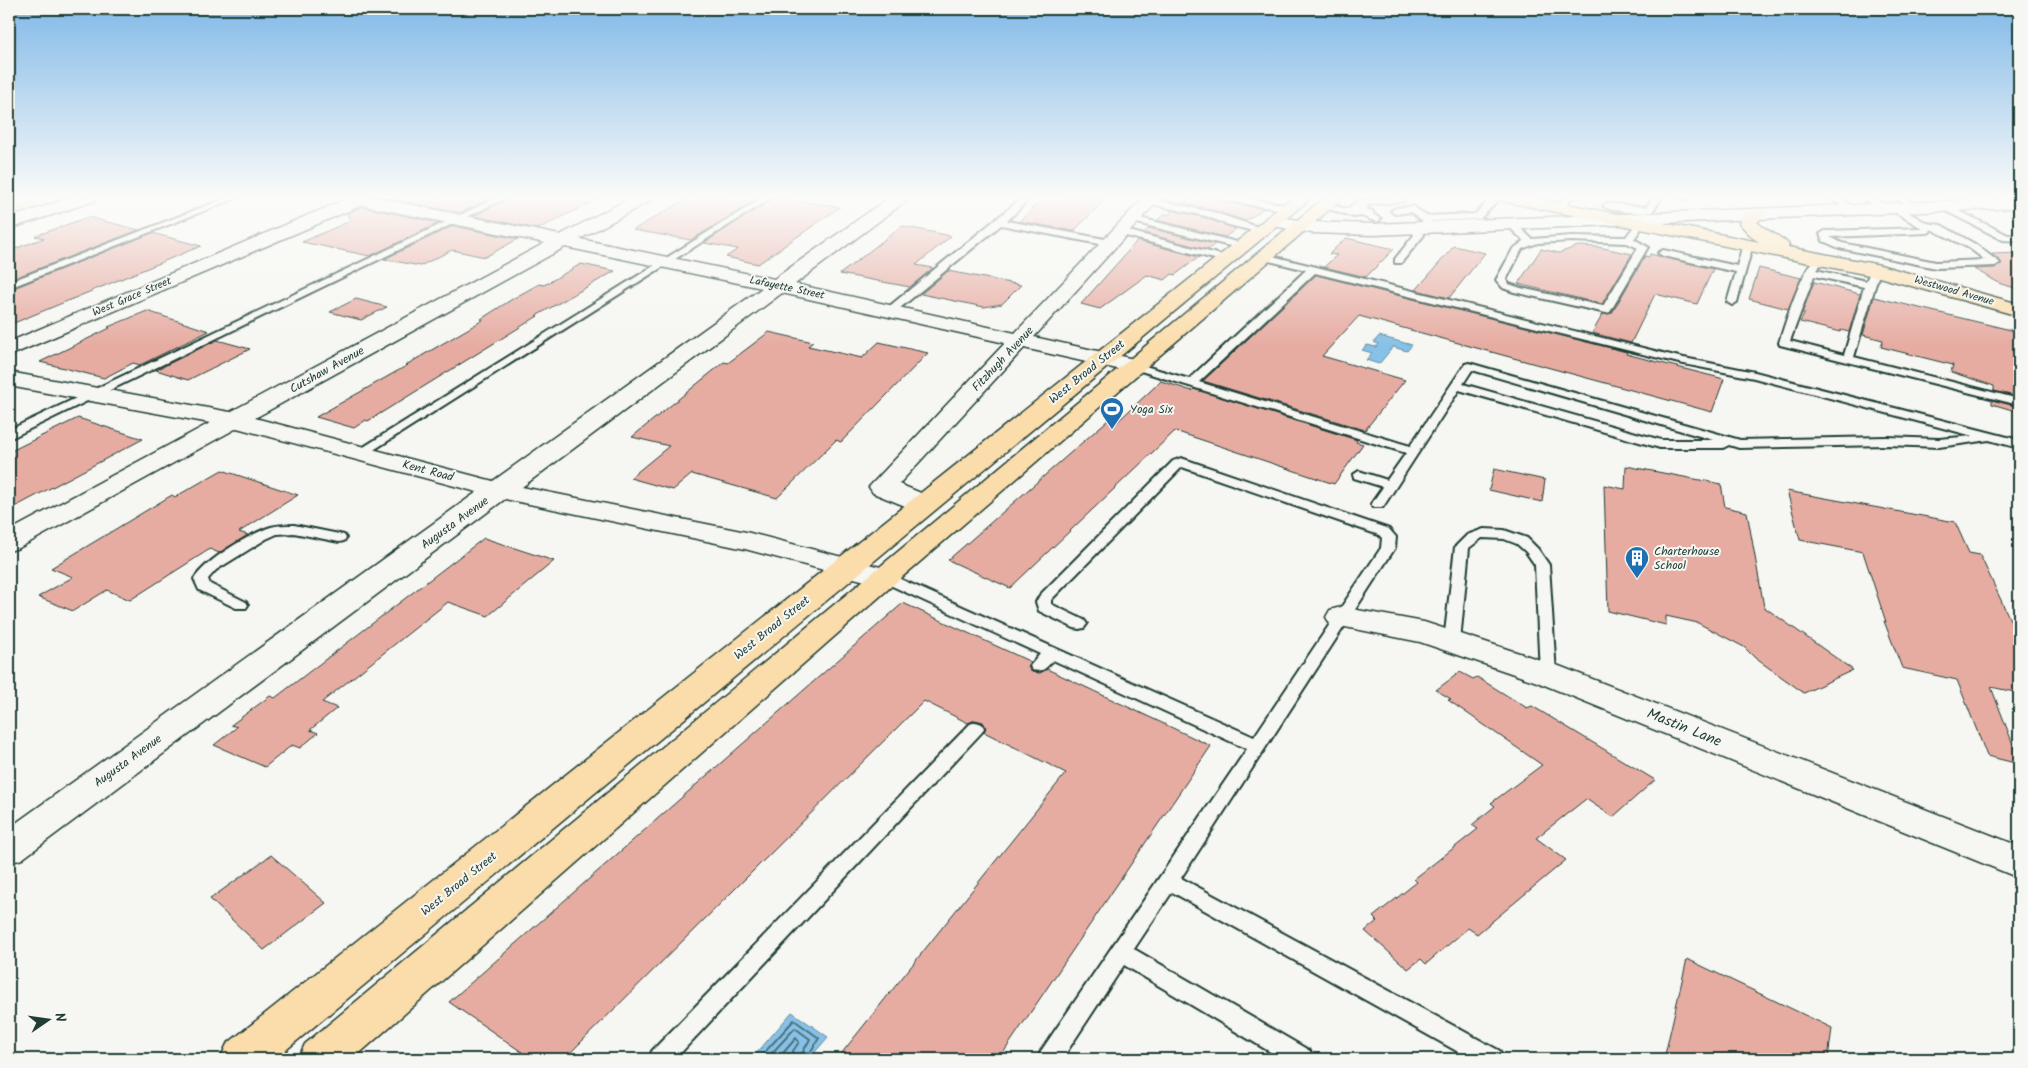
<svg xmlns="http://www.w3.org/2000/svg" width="2028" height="1068" viewBox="0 0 2028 1068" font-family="Kalam,sans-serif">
<rect width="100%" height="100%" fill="#f6f6f2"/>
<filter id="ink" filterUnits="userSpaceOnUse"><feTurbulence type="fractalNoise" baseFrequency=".02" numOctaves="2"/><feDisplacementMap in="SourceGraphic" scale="10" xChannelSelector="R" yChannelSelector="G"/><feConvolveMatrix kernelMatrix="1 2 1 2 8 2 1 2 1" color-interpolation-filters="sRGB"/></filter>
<g filter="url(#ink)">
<polygon fill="#d7e295" stroke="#7b9064" points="48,197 76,197 9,220 9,210"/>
<g fill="#88c1e7" stroke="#5e8c9f">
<polygon points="1379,336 1412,345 1407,351 1393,347 1379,364 1366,360 1372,353 1362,350 1367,345 1376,347 1378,344 1374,342"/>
<polygon points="792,1012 828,1037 809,1059 761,1059 755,1055"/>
</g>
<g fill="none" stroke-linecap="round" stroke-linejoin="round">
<g stroke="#49727c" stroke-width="2">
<polyline points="764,1059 764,1053 794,1020 819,1038 806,1059"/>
<polyline points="770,1059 771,1054 795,1028 810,1039 799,1059"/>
<polyline points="778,1059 796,1038 799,1042 793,1051 792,1059"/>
</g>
</g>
<g fill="#e6aca2" stroke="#1f3d34">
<polygon points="380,197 495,197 460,213"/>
<polygon points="510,197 602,197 538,229 474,216"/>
<polygon points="690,197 761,197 691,240 633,230"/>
<polygon points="775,197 840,207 758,264 726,257 738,249 704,243"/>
<polygon points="1045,197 1104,197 1100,200 1104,201 1074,231 1019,221"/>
<polygon points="1191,197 1217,197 1223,202 1263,209 1246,221 1213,210 1181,203"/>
<polygon points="362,207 439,223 370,256 302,242 350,221 347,213"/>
<polygon points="1171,210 1205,218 1236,229 1225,237 1157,220 1165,214 1170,215"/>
<polygon points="88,217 139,230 9,280 9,251 44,238 35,236"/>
<polygon points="453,226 518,239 485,257 452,250 420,266 384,259"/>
<polygon points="902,226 951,236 916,265 933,268 910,287 840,274"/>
<polygon points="1149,228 1215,244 1208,250 1144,233"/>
<polygon points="152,233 201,246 9,325 9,290"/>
<polygon points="1346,238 1394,249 1366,277 1324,267 1337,255 1329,254"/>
<polygon points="1137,241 1199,257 1175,275 1172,274 1165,280 1147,275 1100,309 1081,304"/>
<polygon points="1454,246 1485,253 1449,298 1416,290"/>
<polygon points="1578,246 1598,247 1632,254 1602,304 1518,284 1541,249 1559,253"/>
<polygon points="2019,253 2019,289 2001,284 1974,269 1995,268 2001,265 2001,262 1992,254"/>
<polygon points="1650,254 1713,269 1697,304 1655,294 1631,343 1592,333 1603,314 1612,313 1645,256 1649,257"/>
<polygon points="581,264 615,271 536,316 538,316 368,421 366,420 354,428 316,417 408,365 406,365 483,320 481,319 514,298 539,284 544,285"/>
<polygon points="1759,268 1801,278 1788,309 1749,299"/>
<polygon points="948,271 1021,285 1002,304 984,307 921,294"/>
<polygon points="1316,275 1627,352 1626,354 1724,379 1712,412 1359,316 1322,356 1405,380 1365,430 1203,381"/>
<polygon points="1814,282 1860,294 1849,332 1841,330 1840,332 1800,322 1805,313 1802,313"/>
<polygon points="1874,297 2019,332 2019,397 1994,391 1994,386 1951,372 1953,365 1881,347 1883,340 1863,335"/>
<polygon points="356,299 387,307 361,320 330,312"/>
<polygon points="147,311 209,331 140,365 133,363 104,378 40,362 110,328 108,327"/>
<polygon points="769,332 813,342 808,346 862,358 879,342 928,353 841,442 836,440 777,498 692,474 673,490 630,478 669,446 632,437 724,362 728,363"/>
<polygon points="217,340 250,349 188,380 156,370"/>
<polygon points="1161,381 1192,391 1194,389 1357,440 1356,442 1363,444 1334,484 1175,431 1010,588 948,560 1108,420 1116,423"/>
<polygon points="1992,400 2019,407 2019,412 1992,404"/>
<polygon points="78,418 143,439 9,510 9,452"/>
<polygon points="1626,466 1721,484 1725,507 1747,512 1764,607 1853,670 1804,693 1755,658 1744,647 1698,623 1666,616 1666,625 1608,611 1604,485 1625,489"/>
<polygon points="1494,469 1545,480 1542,502 1489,490"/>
<polygon points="222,470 298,495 239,532 248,535 219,553 210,549 130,600 107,590 73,611 38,597 73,577 51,568 172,495 175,497"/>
<polygon points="1787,491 1955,522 1969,553 1980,555 2019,639 2019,693 1991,687 2019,760 2019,764 1987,756 1957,680 1902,668 1884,621 1886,622 1863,552 1800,540"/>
<polygon points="484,538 554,561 488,616 448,602 322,702 337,708 310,730 318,733 300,748 292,745 265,767 214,745 237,727 231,725 270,696 275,698"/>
<polygon points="903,603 1031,662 1028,667 1032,672 1040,673 1047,669 1211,746 999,1059 837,1059 1066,773 984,732 986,727 983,722 975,720 968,723 924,701 564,1059 532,1059 449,1002"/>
<polygon points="1460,672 1473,679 1477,677 1527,708 1532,706 1655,780 1613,817 1586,799 1536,838 1566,860 1477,934 1468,928 1426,964 1421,959 1408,969 1365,931 1377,921 1373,917 1417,882 1414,879 1478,829 1472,825 1495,806 1491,803 1542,765 1448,700 1451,699 1436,690"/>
<polygon points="271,855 326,903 264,950 210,899"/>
<polygon points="1687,959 1832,1028 1828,1059 1664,1059"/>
</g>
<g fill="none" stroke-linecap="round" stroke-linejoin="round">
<g stroke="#1f3d34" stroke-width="4">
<g id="lane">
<polygon points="229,197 239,197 9,288 9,282"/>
<polygon points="498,197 508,197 9,439 9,430"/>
<polygon points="764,197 773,197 364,456 356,456 354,453"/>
<polygon points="1023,197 1031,197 1007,221 1110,240 1115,243 1110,246 1001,225 894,313 886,313 885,311 886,309"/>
<polygon points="1219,197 1235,197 1289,205 1293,208 1289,211 1223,200"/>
<polygon points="1401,197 1405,199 1404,201 1366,205 1368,207 1367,210 1373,211 1373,214 1381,219 1377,222 1361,216 1354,217 1320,206 1324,203 1347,209 1359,200"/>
<polygon points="1493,197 1501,197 1480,219 1431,221 1435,226 1431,229 1411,212 1395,214 1391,211 1395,208 1413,206 1426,216 1475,214"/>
<polygon points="1564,197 1572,197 1564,209 1558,209 1557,207"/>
<path d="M1654,197L1661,199L1652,212C1641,214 1611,212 1603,206L1607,203L1646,207Z"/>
<polygon points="1677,197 1689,197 1685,200"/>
<polygon points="1828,197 1837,197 1860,210 1853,212"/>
<path d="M1860,197H1870L1890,207L1897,206L1927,223L1941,225L1975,244L2000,263L1995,266L1936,268L1839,248L1823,241L1820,234L1825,231L1922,228L1891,210L1884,211ZM1931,229L1969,248L1985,260L1936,262L1842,243L1830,237L1927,233L1930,232Z"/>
<polygon points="1893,197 1903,197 1922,207 1915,209"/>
<polygon points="1149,198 1212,212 1267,230 1262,233 1229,225 1206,216 1146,203 1145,201"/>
<polygon points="1943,203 2008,235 2019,235 2019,241 2003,240 1940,208 1940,204"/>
<polygon points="1132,216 1245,244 1247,246 1242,249 1129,221 1129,217"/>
<path d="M1641,220L1645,223L1634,239L1648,247L1610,312L1606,313L1514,292L1503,288L1496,280L1513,249L1524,241L1509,227V223H1515L1532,239L1571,236L1626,237L1638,221ZM1571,241L1627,243L1638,248L1603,306L1521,288L1509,284L1506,280L1522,249L1538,243Z"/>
<polygon points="1415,225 1418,226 1424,235 1401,263 1395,263 1395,259 1414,235 1411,228"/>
<polygon points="1121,229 1229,257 1231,259 1226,262 1118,234 1118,230"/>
<polygon points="1748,241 1753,244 1737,302 1732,305 1727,302 1736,272 1663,256 1658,253 1663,250 1737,266 1743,244"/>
<path d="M1264,254L1679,357L1755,372L2019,440V448L1989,440L1939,447L1887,445L1739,448L1729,445L1723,448H1660L1459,390L1383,507H1373L1371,504L1383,487L1354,478L1353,475L1359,471L1387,480L1406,453L1131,368L1129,366L1135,363L1189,379L1306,270L1261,259L1259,257ZM1315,273L1679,363L1754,378L1973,436L1939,439L1887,437L1740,440L1469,363L1465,364L1410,446L1199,382ZM1472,370L1713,440H1661L1463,384Z"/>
<path d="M1820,256L1825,259L1816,270L1866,281L1872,268H1878L1880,270L1854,357L2019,399V405L1780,345L1779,343C1785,325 1803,262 1820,256ZM1814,276L1864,287L1844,355L1790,341Z"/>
<path d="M1181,458L1389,529L1396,537L1395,548L1181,878L1500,1051L1503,1059H1471L1172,892L1134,949L1310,1051L1313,1059H1282L1124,965L1062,1059H1038L1041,1051L1247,749L1053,660C1047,667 1043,673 1032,670L1030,666L1040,654L879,580L877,577L879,574H889L1254,737L1381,548L1382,538L1379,535L1182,467L1051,600V604L1084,620L1087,624L1084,628L1079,629L1074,628L1039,611L1036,602L1040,595L1173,461Z"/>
<path d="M294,525L344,535L346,538L344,541L339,542L294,533L277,534L266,539L216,570L208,579L210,584L246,602L248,605L246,608H236L199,590L194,579C206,560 249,534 271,527C278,525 286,525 294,525Z"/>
<polygon points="1484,529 1504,530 1527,538 1538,549 1549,565 1556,674 1554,678 1548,680 1542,678 1540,674 1535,565 1526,552 1517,544 1504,539 1482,538 1469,548 1460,641 1457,645 1452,646 1447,645 1444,641 1455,547 1467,535"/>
<polygon points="976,722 982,724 984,728 982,732 675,1059 649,1059 652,1051 970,724"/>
</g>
</g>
<g stroke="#1f3d34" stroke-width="3">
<g id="street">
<path d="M341,197H373L560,235L632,197H652L650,201L580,239L774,279L890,197H908L906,201L795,284L1015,333L1144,197H1161L1034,337L1143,361L1146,366L1143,371L1135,373L1024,348L899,484L933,498L937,504L933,510L924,512L915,510L873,493L869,487L1005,343L782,293L522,487L746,532L884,568L894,570L898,577L894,584L884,586L745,549L505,499L22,859L9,863V828L477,492L237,428L19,548L9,551V531L210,423L9,386V372L230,412L545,243L362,205L9,356V342L344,200ZM565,247L762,288L493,481L255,418Z"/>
<polygon points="1341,607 1424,622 1559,666 2019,846 2019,878 1537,682 1420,642 1330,624 1326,617 1330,610"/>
</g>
</g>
<g stroke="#1f3d34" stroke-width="3">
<g id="secondary">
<polygon points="73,197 97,197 94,201 9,229 9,218"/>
<polygon points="2019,198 2019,208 1373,235 1312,233 1267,225 1264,221 1267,217 1273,216 1312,222 1373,224"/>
</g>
</g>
<g stroke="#1f3d34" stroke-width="3">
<g id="primary">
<polygon points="1293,197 1312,197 275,1059 220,1059 227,1044"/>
<polygon points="1325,197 1344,197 894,584 353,1059 298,1059 305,1044"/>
<path d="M1498,197H1531L1759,242L1753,238L1739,223L1742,215L1758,209L1764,210L1767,214L1757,222C1766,231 1783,237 1789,245L1788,247L1880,265L2019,304V316L1879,277L1507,202L1501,201Z"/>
</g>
</g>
<use href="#lane" fill="#f6f6f2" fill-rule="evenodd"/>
<use href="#street" fill="#f6f6f2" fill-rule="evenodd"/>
<use href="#secondary" fill="#f6f6f2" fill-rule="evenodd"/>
<use href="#primary" fill="#fbddab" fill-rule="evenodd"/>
</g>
</g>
<linearGradient id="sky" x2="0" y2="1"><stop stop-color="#81b9e8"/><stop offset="0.57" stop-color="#fbfbf9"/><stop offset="1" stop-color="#fbfbf9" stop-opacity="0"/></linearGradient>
<rect width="2028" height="346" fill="url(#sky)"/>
<defs>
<g id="stadium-pin" transform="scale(1.25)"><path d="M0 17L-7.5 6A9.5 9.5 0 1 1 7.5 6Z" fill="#1f6fb2" stroke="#f6f6f2"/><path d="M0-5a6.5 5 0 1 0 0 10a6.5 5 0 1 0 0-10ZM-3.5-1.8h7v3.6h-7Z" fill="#fff"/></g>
<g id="building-pin" transform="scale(1.25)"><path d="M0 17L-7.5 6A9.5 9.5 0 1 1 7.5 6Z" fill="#1f6fb2" stroke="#f6f6f2"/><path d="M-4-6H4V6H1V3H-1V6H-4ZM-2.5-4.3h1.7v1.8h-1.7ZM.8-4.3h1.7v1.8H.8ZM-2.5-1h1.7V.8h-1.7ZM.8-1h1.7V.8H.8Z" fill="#fff"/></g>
</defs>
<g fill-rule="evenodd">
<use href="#stadium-pin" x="1112" y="409"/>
<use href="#building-pin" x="1637" y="558"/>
</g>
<g text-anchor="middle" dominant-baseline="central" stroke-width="4" stroke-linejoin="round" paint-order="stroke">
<g font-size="11" fill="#1f3d34" stroke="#f6f6f2">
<text transform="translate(787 288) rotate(12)">Lafayette Street</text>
<text transform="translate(1954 291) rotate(16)">Westwood Avenue</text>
<text transform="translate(132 297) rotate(-23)">West Grace Street</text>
</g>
<g font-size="12" fill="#1f3d34" stroke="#f6f6f2">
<text transform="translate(1003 359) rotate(-47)">Fitzhugh Avenue</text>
<text transform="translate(327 370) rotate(-29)">Cutshaw Avenue</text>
<text transform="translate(1087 372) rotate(-39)">West Broad Street</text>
<text transform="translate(428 471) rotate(15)">Kent Road</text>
<text transform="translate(455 523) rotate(-36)">Augusta Avenue</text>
<text transform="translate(772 628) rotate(-39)">West Broad Street</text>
<text transform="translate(128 761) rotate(-36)">Augusta Avenue</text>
<text transform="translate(459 884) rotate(-39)">West Broad Street</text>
</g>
<g font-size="12" fill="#1f3d34" stroke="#f6f6f2" text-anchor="start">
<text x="1130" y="409">Yoga Six</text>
<text x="1654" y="551">Charterhouse<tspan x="1654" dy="14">School</tspan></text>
</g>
<g font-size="15" fill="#1f3d34" stroke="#f6f6f2">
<text transform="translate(1684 728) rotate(22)">Mastin Lane</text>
</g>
</g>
<rect width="2028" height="1068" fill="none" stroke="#f6f6f2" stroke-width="30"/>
<rect x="15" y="15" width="1998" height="1038" fill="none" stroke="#1f3d34" stroke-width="2" filter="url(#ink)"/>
<g transform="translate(48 1020) rotate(77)" stroke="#f6f6f2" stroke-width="4" paint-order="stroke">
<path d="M0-4L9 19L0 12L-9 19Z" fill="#1f3d34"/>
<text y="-8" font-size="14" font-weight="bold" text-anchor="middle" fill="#1f3d34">N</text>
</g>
</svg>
